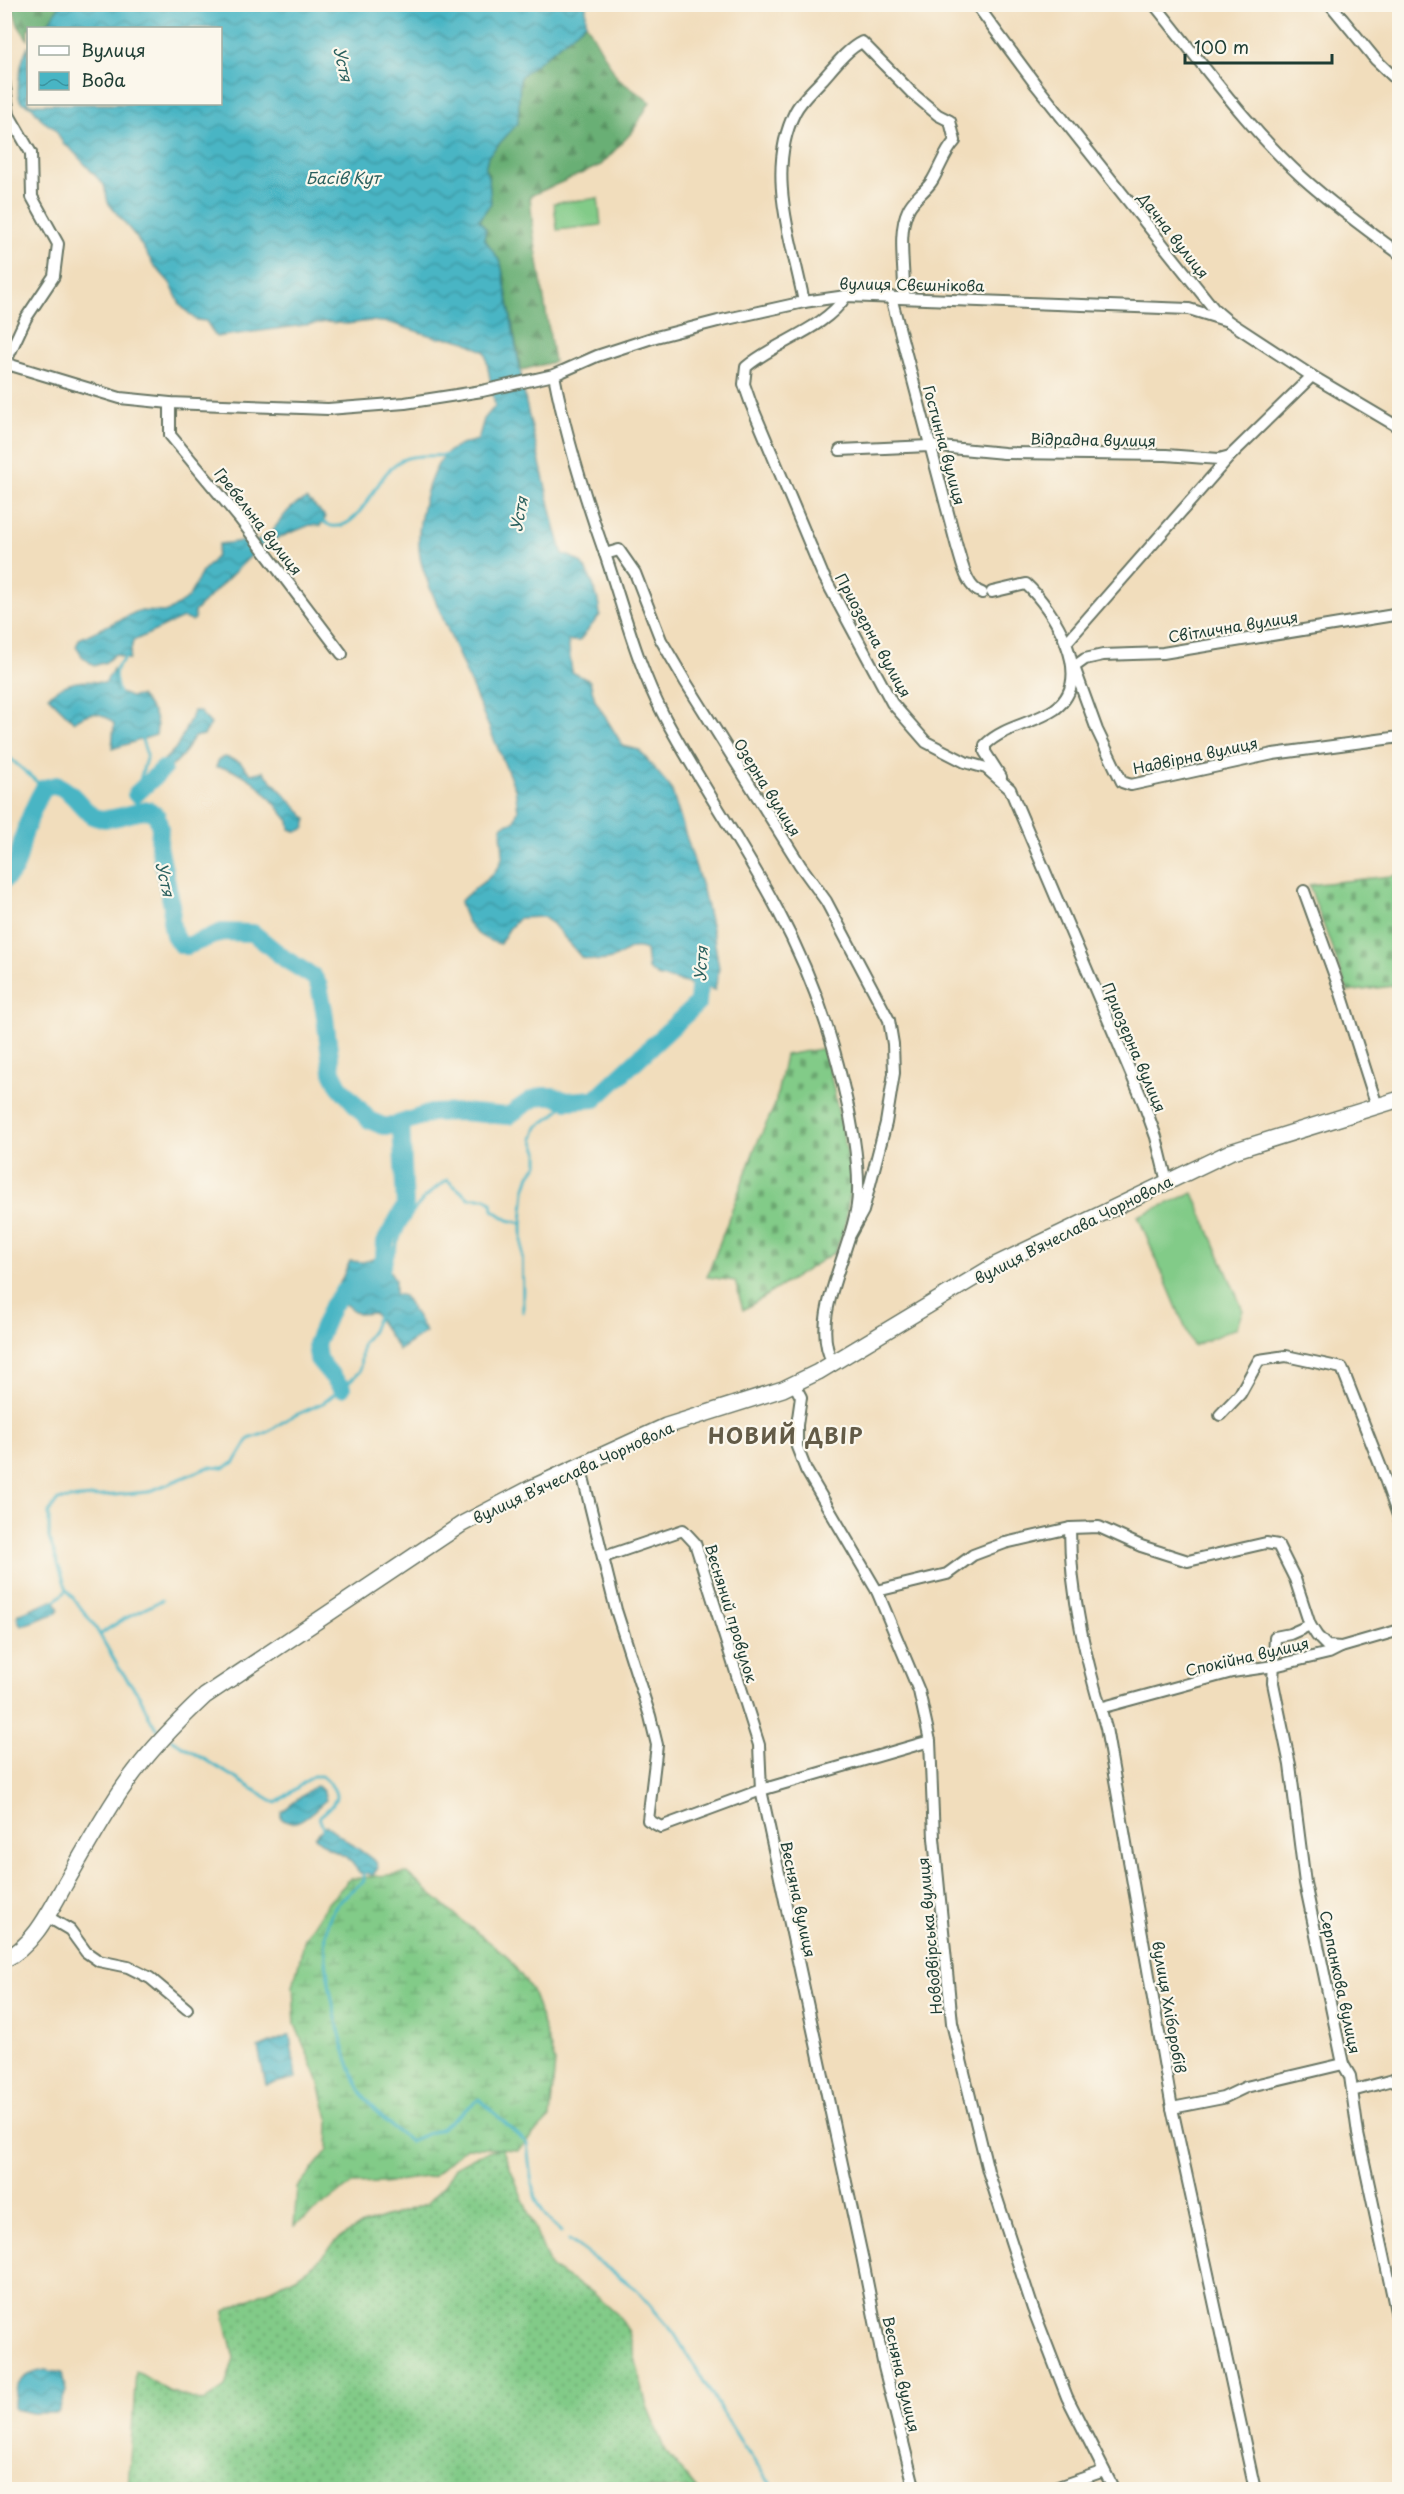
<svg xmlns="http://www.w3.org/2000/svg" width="1404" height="2494" viewBox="0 0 1404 2494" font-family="'Playpen Sans',sans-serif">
<defs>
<pattern id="forest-firs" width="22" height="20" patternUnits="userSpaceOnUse" patternTransform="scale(1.5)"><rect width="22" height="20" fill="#69af74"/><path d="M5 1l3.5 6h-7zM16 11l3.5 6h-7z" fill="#569060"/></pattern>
<pattern id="wetland-marsh" width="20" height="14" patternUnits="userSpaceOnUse" patternTransform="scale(1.5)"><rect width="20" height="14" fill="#82cb88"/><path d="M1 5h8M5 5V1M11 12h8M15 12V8" fill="none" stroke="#6aa670"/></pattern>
<pattern id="cemetery-stones" width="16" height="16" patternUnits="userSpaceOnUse" patternTransform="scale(1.5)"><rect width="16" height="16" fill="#82cb88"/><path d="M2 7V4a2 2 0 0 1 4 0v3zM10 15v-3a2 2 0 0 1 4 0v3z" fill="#6aa670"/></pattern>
<pattern id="garden-dots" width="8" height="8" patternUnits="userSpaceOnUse" patternTransform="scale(1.5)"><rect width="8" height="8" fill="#82cb88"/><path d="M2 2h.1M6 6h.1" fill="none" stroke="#6aa670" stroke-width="1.8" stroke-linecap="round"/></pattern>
<pattern id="water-waves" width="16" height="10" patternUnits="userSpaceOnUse" patternTransform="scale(1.5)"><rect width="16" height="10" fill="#48b5c4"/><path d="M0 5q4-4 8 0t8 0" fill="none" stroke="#3b94a0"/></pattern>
</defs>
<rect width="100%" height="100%" fill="#fbf7ec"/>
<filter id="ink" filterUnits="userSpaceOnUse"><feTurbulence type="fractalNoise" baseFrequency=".0167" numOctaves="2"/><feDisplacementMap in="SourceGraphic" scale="12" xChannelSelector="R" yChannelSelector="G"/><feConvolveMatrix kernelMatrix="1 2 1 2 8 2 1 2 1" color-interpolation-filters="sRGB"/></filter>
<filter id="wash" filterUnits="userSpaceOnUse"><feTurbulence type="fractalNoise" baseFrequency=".008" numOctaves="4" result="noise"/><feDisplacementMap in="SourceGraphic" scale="24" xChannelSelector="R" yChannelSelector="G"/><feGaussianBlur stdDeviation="1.35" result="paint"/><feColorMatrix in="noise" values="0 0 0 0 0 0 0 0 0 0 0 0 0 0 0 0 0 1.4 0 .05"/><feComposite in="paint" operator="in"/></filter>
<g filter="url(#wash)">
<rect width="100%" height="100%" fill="#f1ddbc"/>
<g fill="#82cb88" stroke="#50845e" stroke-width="1.5">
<polygon points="598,198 601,225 557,230 554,203"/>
<polygon points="1193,1193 1243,1310 1236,1328 1193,1346 1138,1216"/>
</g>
<g fill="url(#forest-firs)" stroke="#447654" stroke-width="1.5">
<polygon points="12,5 60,4 60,5 45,28 28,28 28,40 18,25"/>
<polygon points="586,23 618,79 650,102 633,131 601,165 530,196 533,230 554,362 521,370 501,263 484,238 486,229 479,220 491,203 489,179 485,169 488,156 518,123 520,77"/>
</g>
<polygon fill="url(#wetland-marsh)" stroke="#50845e" stroke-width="1.5" points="407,1873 457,1917 505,1954 532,1990 555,2062 550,2118 518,2150 466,2147 433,2176 383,2183 352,2184 294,2226 297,2188 328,2150 329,2122 318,2080 295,2024 293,1986 305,1938 327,1904 350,1879"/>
<g fill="url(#cemetery-stones)" stroke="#50845e" stroke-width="1.5">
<polygon points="1399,875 1399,985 1348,992 1309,885"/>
<polygon points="825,1048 852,1177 845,1227 835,1252 743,1310 735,1281 707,1277 755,1148 775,1105 785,1055"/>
</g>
<polygon fill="url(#garden-dots)" stroke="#50845e" stroke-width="1.5" points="502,2148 551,2268 592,2292 618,2315 629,2332 646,2403 665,2451 697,2489 128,2489 136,2371 168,2391 203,2402 225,2387 234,2358 225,2319 225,2311 296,2277 316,2263 340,2237 362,2225 426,2204 444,2186 455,2167 478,2155"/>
<g fill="url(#water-waves)" stroke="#34797c" stroke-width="1.5">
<path d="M60,5H586V23L520,77L518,123L488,156L485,169L489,179L491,203L479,220L486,229L484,238L501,263L526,403L556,531L563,554C569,556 577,559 581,563C592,577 599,598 600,615L579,641H568L572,672L590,681L595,700L623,746L639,750L671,788L703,890L714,938L719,968L715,990L657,976L648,969L646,950C627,943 626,955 611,959C601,962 592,960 582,958L553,924L543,917L519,918L509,929L500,944C475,938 466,925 460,902C472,887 497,878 502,858C505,847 499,838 502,826L514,821L518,810L515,789L428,583C425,574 421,565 420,557C415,529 427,471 448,452C455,446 469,442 478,440L484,419L495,406L485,352L466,342L451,338H438L391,323L371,321L347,324L327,322L216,337L206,321L196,320L181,306L170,283L153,264L137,238L108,203L104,185L70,148L64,145L55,129L43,121L32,107L21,102C14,91 22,57 28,46V104H220V28H45Z"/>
<path d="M307,499L326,517L320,526L310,525L263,544L194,612L195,619L192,621L183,618L133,641L129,660L115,654L106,662L94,666L82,656L76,647L79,639L138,611L167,612L188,598L202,572L216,557L219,544L245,541L252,544C258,540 265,537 270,533C283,519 287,506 307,499Z"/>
<path d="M113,669L116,691L130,697L140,696C151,708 160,718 156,735L112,749L114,724C101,710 89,711 74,722L48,696C66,681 82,679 105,683Z"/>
<polygon points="194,711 199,711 211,724 204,735 194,737 182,756 149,790 143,781 177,747"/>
<path d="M225,757L240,762L251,774L263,771L307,819L305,828L297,832L290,829L289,821C267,795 252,770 216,767L219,759Z"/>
<polygon points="380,1257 395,1279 395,1294 404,1296 426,1332 399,1350 374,1313 358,1314 334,1296 350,1261 363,1262"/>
<polygon points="52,1600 55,1601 59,1610 57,1613 21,1626 17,1618 18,1614"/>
<path d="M315,1786L319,1787L324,1792L326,1800C313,1810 296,1832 281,1818V1812Z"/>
<polygon points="326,1825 376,1862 378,1868 373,1875 360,1873 348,1858 327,1847 315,1837"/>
<polygon points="290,2035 296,2078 266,2085 258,2048"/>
<path d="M45,2370L62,2373L66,2391L58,2413H32L14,2409C13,2385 21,2374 45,2370Z"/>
</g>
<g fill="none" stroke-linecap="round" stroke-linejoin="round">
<g stroke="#48b5c4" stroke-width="3">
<path d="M320,520C324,522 328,525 332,526C361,531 375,477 397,463C410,453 432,457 448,455"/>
<path d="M119,694C117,686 113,675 117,667C120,662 125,660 127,655"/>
<polyline points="4,753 44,788"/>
<polyline points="137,811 136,794 147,755 141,737"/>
<path d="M388,1272C399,1232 411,1203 447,1180L469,1198H486L492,1203L493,1210L508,1220L522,1223"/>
<polyline points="523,1312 522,1223 525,1190 530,1175 538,1164 538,1151 533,1139 537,1127 554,1115 567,1101"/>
<polyline points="55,1601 67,1590"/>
<path d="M100,1635C118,1620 141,1611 162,1600"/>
<polyline points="158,1729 152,1722 139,1695 119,1668 94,1625 67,1590 49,1538 49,1512 58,1500 148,1492 209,1467 224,1468 235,1462 249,1439 266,1433 289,1418 323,1403 346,1385 360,1371 362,1344 372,1331 378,1316"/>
<path d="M171,1739L276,1803L313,1776H322C343,1794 339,1801 319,1817L324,1831"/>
<path d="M364,1871V1881C350,1891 333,1904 328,1922C318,1960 342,2053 359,2088C371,2110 391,2126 409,2141L442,2128L479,2099L527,2143C532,2183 529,2204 561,2232"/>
<polyline points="569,2240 636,2289 674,2333 744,2447 775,2490"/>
</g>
<g stroke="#48b5c4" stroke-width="18">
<polyline points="136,794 163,769"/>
<path d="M4,880C19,870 19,854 23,837C28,821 35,803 44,788L57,785C73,793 76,801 89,813C103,827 132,811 149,810L157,816L160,828L159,846L172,906L171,921L174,935L180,944L187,946L222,932L253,933L285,959L314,977L319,986L324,1010L332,1072L339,1086L369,1120L383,1126H392L431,1113L462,1112L508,1116L531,1100L542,1096H553L567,1101L595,1099L698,1003L701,962"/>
<polyline points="342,1388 318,1359 316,1344 332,1306 343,1292 371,1277 384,1260 385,1242 405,1206 401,1123"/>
</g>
</g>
</g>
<g filter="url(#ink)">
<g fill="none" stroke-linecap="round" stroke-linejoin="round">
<g stroke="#687564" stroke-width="14">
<g id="minor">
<polyline points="976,4 1036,85 1214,309 1228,321 1312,376 1400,428"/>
<path d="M1154,4C1202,63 1247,127 1303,178C1333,205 1367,230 1400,254"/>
<polyline points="1330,4 1376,60 1400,83"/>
<polyline points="4,18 4,23"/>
<polyline points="4,80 9,115 31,153 32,197 58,244 54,276 26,318 5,363"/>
<path d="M846,296C824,330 776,341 746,367L744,384L751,404L822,573L892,703L926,742L965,762L986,768L1010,789L1144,1104L1156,1137L1167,1182"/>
<path d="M891,297L957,547C962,562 966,588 982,593"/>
<path d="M804,302C792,240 765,172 795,112C801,100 813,90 822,80C833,68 847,49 862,42L912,93L938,115L950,121L955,141C944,153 940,168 932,181C925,192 913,198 908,210C897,233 905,270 904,296"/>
<polyline points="4,363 120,398 170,403 328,409 405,403 482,391 554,375 597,356 652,338 718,321 804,302 846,296 1189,309 1228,321"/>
<path d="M554,375C566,437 584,495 605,554L619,550L635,573L661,640L685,681L800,865L826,901L889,1020L893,1044L894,1073L886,1123L863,1211L851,1233"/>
<polyline points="170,403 170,435 240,519 342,654"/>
<polyline points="840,450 929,446 1004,453 1166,455 1219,459 1230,456 1312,376"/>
<path d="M605,554C623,607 637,665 664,716C699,782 743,844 778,911C807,965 829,1025 843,1085C851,1116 859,1161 858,1192C858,1243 806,1316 833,1363"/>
<path d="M992,592L1026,584C1053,609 1097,678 1055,709C1033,724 1004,726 985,745V752L1001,777"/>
<polyline points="1400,614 1163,653 1103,655 1085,659 1074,667 1097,730 1122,782 1131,785 1273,754 1400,737"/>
<polyline points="1066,643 1230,456"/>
<polyline points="1304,891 1340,990 1377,1106"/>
<polyline points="794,1384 801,1397 797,1425 797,1447 806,1470 877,1591 919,1691 930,1741 934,1838 952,2023 988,2171 1033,2309 1067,2397 1114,2490"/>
<polyline points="1220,1415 1240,1394 1259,1360 1286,1356 1342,1368 1380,1465 1400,1521"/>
<polyline points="580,1465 616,1610 650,1716 657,1745 648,1820 661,1827 761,1790 862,2256 884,2367 915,2490"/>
<path d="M1070,1528C1070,1597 1087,1663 1106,1728L1172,2108L1255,2490"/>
<polyline points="604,1557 683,1530 695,1543 759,1745 761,1790 930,1741"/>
<polyline points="877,1591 947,1574 973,1555 1005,1543 1070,1528 1099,1527 1141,1546 1188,1561 1266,1543 1278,1545 1295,1579 1310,1625 1317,1636 1327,1646 1341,1647"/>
<polyline points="1310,1625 1290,1634 1275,1637 1273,1683 1290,1765 1305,1883 1343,2064 1350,2076 1358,2134 1400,2330"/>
<polyline points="1100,1708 1232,1672 1274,1666 1329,1653 1341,1647 1400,1630"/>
<polyline points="48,1917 70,1930 86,1952 99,1961 128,1967 150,1978 187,2009"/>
<polyline points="1352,2091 1400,2078"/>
<polyline points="1172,2108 1223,2098 1246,2087 1343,2064"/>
<polyline points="1049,2490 1104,2471"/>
</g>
</g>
<g stroke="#687564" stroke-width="18">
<path id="secondary" d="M4,1960C33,1946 49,1913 64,1886C82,1855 100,1822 120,1792C144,1756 174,1725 205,1696L462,1524L531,1488L666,1426L783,1389L818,1372L997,1264L1230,1152L1400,1099"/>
</g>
<use href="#minor" stroke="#fff" stroke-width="10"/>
<use href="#secondary" stroke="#fff" stroke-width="15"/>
</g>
</g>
<g text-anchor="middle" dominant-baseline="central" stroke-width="4.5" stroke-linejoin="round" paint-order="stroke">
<g font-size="15" fill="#1f3d34" stroke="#fbf7ec">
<text transform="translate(1174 235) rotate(52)">Дачна вулиця</text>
<text transform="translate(912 284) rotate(1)">вулиця Свєшнікова</text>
<text transform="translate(1093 439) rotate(1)">Відрадна вулиця</text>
<text transform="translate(945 445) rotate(75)">Гостинна вулиця</text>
<text transform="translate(259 521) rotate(52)">Гребельна вулиця</text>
<text transform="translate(1233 626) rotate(-9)">Світлична вулиця</text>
<text transform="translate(874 635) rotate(61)">Приозерна вулиця</text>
<text transform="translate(1195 755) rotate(-12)">Надвірна вулиця</text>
<text transform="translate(768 787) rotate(58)">Озерна вулиця</text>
<text transform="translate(1135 1047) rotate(67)">Приозерна вулиця</text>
<text transform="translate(1073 1229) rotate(-27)">вулиця Вʼячеслава Чорновола</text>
<text transform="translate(573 1472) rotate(-25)">вулиця Вʼячеслава Чорновола</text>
<text transform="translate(732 1613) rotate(73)">Весняний провулок</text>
<text transform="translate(1247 1656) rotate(-13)">Спокійна вулиця</text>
<text transform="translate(799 1899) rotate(78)">Весняна вулиця</text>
<text transform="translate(929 1936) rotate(-95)">Новодвірська вулиця</text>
<text transform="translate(1341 1982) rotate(78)">Серпанкова вулиця</text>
<text transform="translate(1170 2007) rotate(80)">вулиця Хліборобів</text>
<text transform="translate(902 2374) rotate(77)">Весняна вулиця</text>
</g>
<g font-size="16" font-style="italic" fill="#2b615f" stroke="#fbf7ec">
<text transform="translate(344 64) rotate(77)">Устя</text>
<text x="343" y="177">Басів Кут</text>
<text transform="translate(518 514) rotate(-80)">Устя</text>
<text transform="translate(166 879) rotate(77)">Устя</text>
<text transform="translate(700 964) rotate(-87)">Устя</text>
</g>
<g font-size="21" font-weight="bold" letter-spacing="1.5" fill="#635b47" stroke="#fbf7ec">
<text x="786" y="1435">НОВИЙ ДВІР</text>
</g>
</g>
<rect width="1404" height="2494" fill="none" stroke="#fbf7ec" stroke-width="24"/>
<rect x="27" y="27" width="195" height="78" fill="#fbf7ec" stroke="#a3ada2" stroke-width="1.5"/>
<rect x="39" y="46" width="30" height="9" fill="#ffffff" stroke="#a3ada2" stroke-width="1.5"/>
<text x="81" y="57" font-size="18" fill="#1f3d34">Вулиця</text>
<rect x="39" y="72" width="30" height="18" fill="url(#water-waves)" stroke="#a3ada2" stroke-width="1.5"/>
<text x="81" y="87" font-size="18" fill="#1f3d34">Вода</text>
<path d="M1185 54v9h147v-9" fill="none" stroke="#1f3d34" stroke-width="3"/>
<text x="1194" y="54" font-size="18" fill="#1f3d34" stroke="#fbf7ec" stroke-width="4.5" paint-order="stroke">100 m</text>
</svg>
